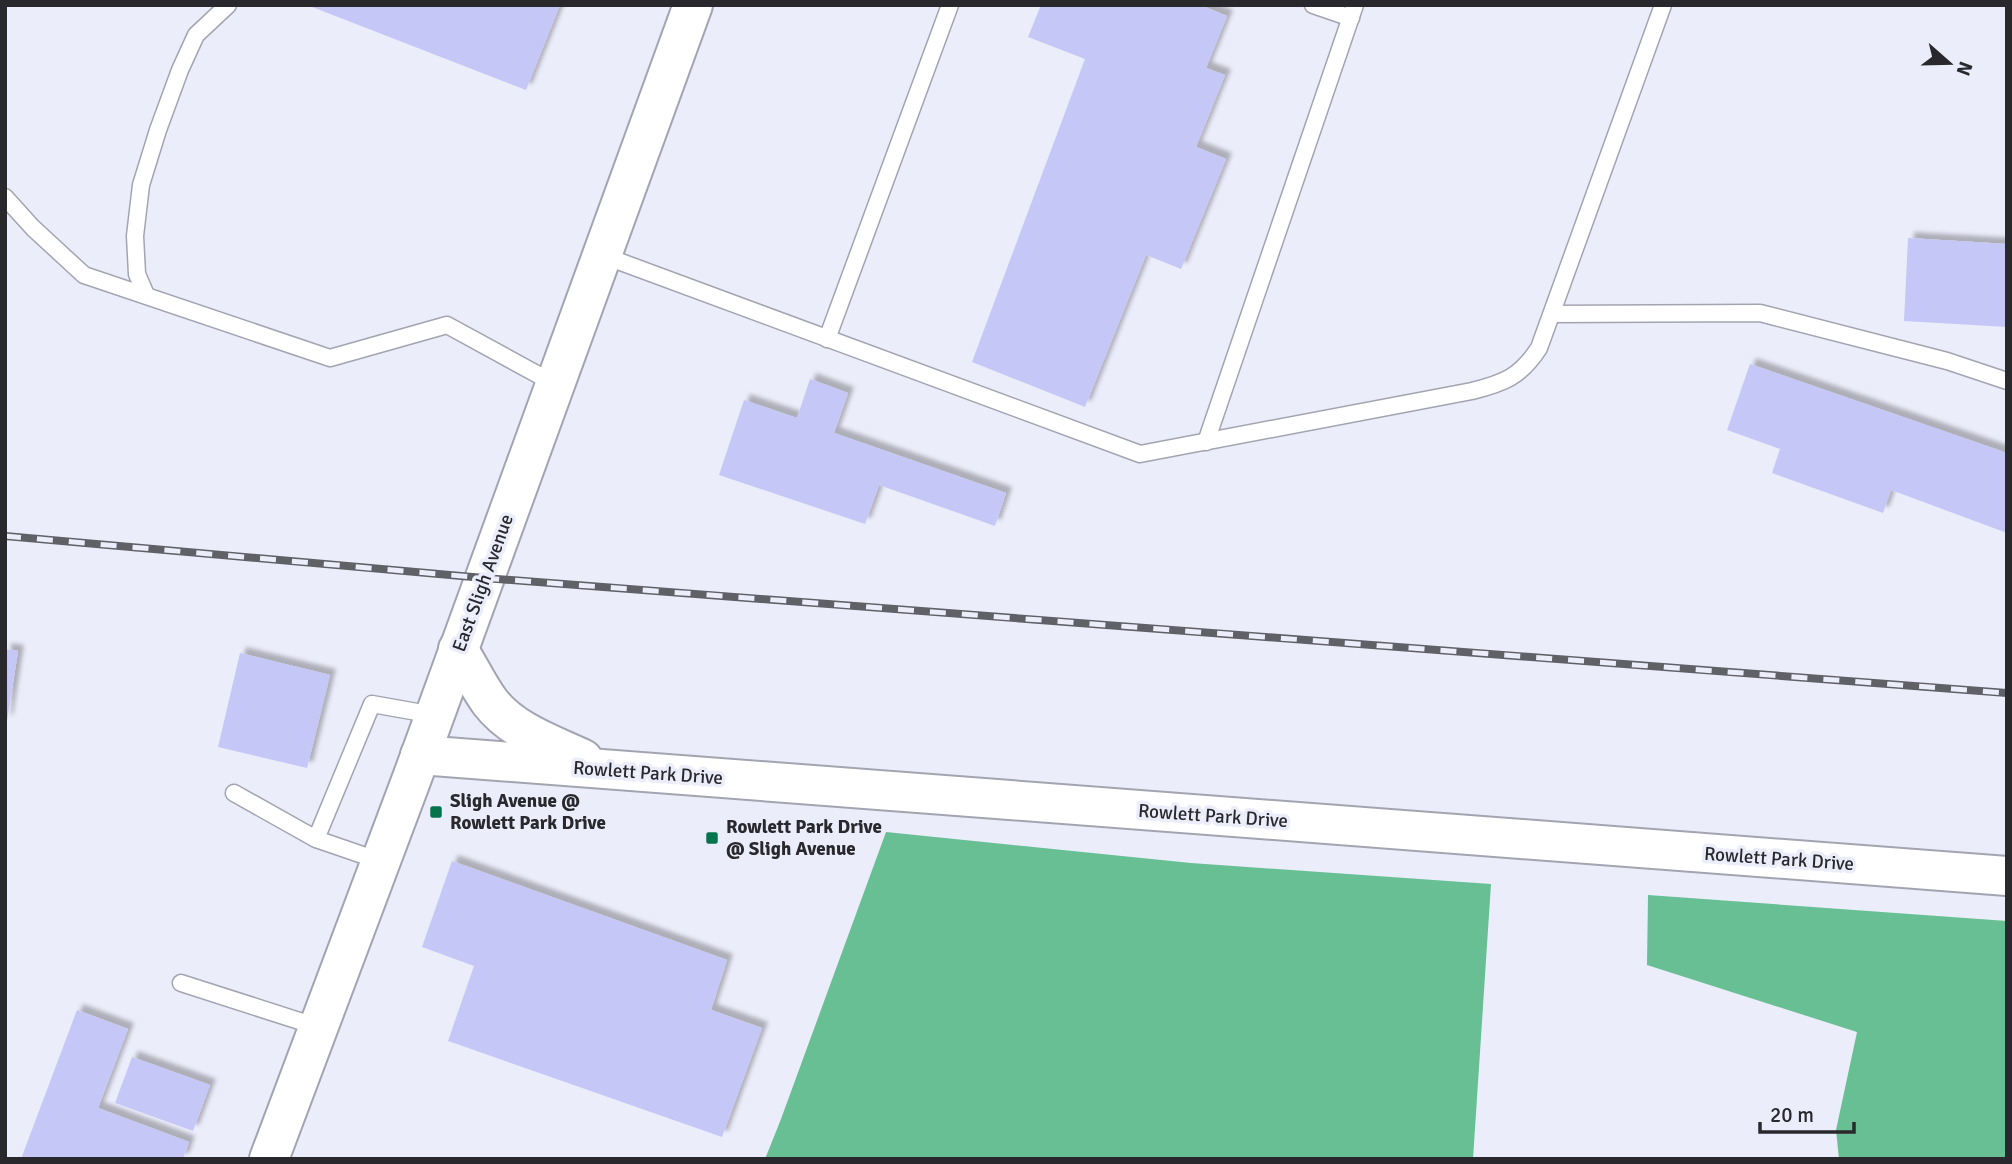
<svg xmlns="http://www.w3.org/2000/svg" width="2012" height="1164" viewBox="0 0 2012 1164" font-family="Signika,sans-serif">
<defs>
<filter id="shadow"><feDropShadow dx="6" dy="-6" stdDeviation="2" flood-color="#0004"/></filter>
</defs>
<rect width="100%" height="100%" fill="#ecedfb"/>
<g fill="#69bf94">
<polygon points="886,832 1191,863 1491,884 1473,1159 765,1159 781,1119"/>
<polygon points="1648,895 2007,921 2007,1159 1839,1159 1836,1130 1857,1032 1647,965"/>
</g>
<g fill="#c5c8f6" filter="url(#shadow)">
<polygon points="307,5 560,5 526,90"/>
<polygon points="1041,5 1200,5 1227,16 1206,68 1225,75 1196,147 1226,159 1181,269 1146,255 1085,407 972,362 1085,59 1028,37"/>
<polygon points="1908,238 2007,244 2007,327 1904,321"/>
<polygon points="1750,364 2007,453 2007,533 1891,490 1883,513 1772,473 1780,449 1727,430"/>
<polygon points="810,379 848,393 834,433 1006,493 995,526 879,485 865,524 719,475 744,400 797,418"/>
<polygon points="5,649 18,651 7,721 5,721"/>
<polygon points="240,653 330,675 307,768 218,747"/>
<polygon points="452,861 727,960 711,1010 762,1028 722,1137 448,1041 474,966 422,947"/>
<polygon points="77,1010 128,1029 98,1108 189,1142 183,1159 21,1159"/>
<polygon points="132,1057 210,1085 193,1131 115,1103"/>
</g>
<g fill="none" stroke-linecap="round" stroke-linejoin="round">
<g stroke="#a3a4b1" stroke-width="19">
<g id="service">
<polyline points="1313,5 1351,18"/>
<polyline points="5,197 33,228 84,275 330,358 447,325 555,384"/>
<path d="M602,255L1140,454L1472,391C1504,383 1520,377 1539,348L1663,5"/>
<polyline points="146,295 137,274 135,236 141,185 158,130 180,70 196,35 228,5"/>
<polyline points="1552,314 1760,313 1947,361 2007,381"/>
<polyline points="827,339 950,5"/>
<polyline points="1206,442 1355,5"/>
<polyline points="234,793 316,839"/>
<polyline points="380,861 316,839 372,704 434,715"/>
<polyline points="181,983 318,1027"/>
</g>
</g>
<g stroke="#a3a4b1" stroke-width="42">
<g id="tertiary">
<path d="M458,649C469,666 478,686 490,702C512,731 551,744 583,759"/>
<polyline points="420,755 2007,876"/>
<polyline points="269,1159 412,778 693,5"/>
</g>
</g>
<use href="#service" stroke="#fff" stroke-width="16"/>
<use href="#tertiary" stroke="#fff" stroke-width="38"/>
<g stroke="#606067" stroke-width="8">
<polyline id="rail" points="5,536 484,578 2007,693"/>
</g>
<use href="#rail" stroke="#ecedfb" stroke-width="5" stroke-dasharray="16" stroke-linecap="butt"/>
</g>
<g fill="#05734b" stroke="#ecedfb" stroke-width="2.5">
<rect x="429" y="805" width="14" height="14" rx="3.5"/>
<rect x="705" y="831" width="14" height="14" rx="3.5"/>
</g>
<g text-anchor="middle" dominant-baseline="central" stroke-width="7" stroke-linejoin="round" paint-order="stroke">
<g font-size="19" fill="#28282d" stroke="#ecedfb">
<text transform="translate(483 583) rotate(-70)">East Sligh Avenue</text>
<text transform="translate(648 773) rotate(4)">Rowlett Park Drive</text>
<text transform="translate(1213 816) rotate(4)">Rowlett Park Drive</text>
<text transform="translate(1779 859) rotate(4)">Rowlett Park Drive</text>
</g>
<g font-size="19" font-weight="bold" fill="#28282d" stroke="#ecedfb" text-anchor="start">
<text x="450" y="801">Sligh Avenue @<tspan x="450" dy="22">Rowlett Park Drive</tspan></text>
<text x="726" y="827">Rowlett Park Drive<tspan x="726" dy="22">@ Sligh Avenue</tspan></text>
</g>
</g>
<rect width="2012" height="1164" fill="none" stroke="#28282d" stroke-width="14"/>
<g transform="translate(1949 63) rotate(110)" stroke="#ecedfb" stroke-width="5" paint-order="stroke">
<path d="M0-5L12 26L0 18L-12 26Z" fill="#28282d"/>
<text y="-10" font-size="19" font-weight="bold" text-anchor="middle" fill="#28282d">N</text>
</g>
<path d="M1760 1122v10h94v-10" fill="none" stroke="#28282d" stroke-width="3.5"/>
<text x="1770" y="1122" font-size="21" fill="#28282d" stroke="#ecedfb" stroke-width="5" paint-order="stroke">20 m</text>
</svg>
